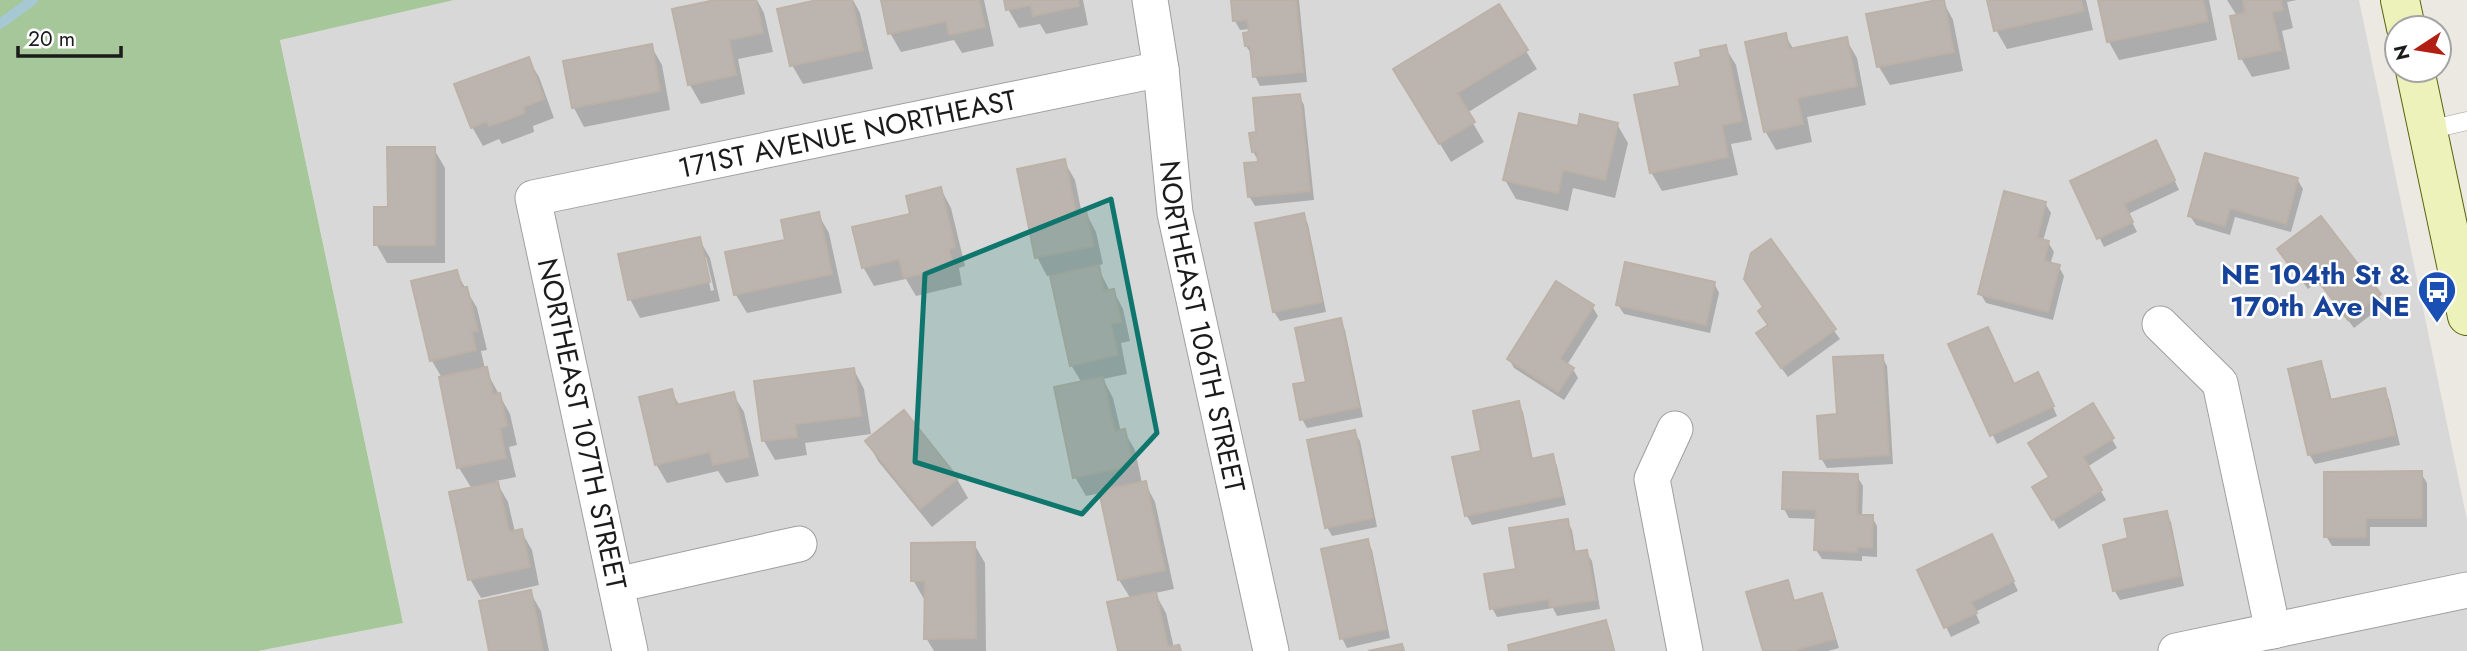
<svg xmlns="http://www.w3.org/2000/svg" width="2467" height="651" viewBox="0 0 2467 651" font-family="Jost,sans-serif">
<rect width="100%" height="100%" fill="#ece9e2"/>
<polygon fill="#d9d8d8" points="454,0 2359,0 2467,520 2467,651 258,651 403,623 280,39"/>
<polygon fill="#a5c79a" points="0,0 454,0 280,40 403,623 258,651 0,651"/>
<g fill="#0003" fill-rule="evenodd">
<polygon points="724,0 757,0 764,13 773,52 738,59 745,94 701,104 690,85 674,10"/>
<polygon points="825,0 853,0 860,13 873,69 803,84 792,65"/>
<polygon points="882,0 984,0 994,46 962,53 954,40 901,52 890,33"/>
<polygon points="1006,0 1083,0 1088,25 1046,34 1040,24 1019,28 1008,9"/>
<polygon points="1233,0 1299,0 1307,82 1260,86 1255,76 1252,55 1246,46 1250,29 1240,30 1235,21"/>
<polygon points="1989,0 2086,0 2093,30 2007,49 1996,30"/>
<polygon points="2100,0 2209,0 2217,40 2119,60 2109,42"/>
<polygon points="2227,0 2297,0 2287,2 2293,28 2282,31 2290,69 2252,77 2241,58 2237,16"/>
<polygon points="1943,1 1953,20 1963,71 1890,85 1879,67"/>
<polygon points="1785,35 1794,50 1846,39 1857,58 1866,105 1807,117 1812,142 1776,150 1765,131"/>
<polygon points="651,46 662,65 670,110 584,127 574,108 565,63"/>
<polygon points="1725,47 1736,65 1752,140 1731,144 1738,175 1662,191 1651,172 1682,87 1703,59"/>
<polygon points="1526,51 1537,69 1467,113 1484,142 1451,162 1406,88"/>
<polygon points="528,59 539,77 554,118 533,126 534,132 502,144 499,139 483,146 472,127"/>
<polygon points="1299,96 1304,105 1314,200 1255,206 1249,196 1260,163 1253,152 1258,134"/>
<polygon points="1617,124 1628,143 1615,198 1573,188 1568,211 1516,199 1505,180 1579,129"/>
<polygon points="434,149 445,168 445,263 387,263 376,244 389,208"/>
<polygon points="2161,151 2179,190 2128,214 2137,232 2104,247 2072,181"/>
<polygon points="1064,161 1075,180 1082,214 1086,213 1096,232 1103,264 1097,266 1110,291 1113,290 1123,309 1130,341 1121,343 1127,374 1103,379 1113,398 1121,432 1124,431 1135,450 1142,483 1145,483 1155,502 1174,589 1155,593 1166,613 1174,648 1181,651 1119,651 1131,599 1119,580 1101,493 1086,496 1075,477 1082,383 1071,365 1052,275 1047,276 1037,257"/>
<polygon points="2297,179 2303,189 2291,232 2235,217 2230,235 2196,225 2190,216"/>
<polygon points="941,189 951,208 965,266 959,268 962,285 916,296 906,279 874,286 863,267"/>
<polygon points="2045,203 2051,213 2043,241 2048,242 2054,252 2050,265 2059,267 2064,276 2053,320 1986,303 1980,293"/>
<polygon points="818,214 829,233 842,293 747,313 736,295 727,254 787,241"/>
<polygon points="1303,215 1308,224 1326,312 1280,321 1274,312 1257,224"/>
<polygon points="2321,218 2385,304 2354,328 2318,281 2308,289 2279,250"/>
<path d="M699,239L710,258L720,301L640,318L630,299ZM703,257H706L714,290L711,291Z"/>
<polygon points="1770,241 1840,339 1788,377 1763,343 1769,326"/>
<polygon points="456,272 477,308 487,350 481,351 485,369 510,414 517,445 509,447 516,477 496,481 508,502 515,532 521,531 532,550 539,585 481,598 470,579 472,489 459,468 442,378 432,361"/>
<polygon points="1714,283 1719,293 1710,333 1624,314 1618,305"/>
<polygon points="1592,306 1598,316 1567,365 1573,369 1578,378 1564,400 1514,368 1509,359"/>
<polygon points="1340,320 1345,330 1363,417 1307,428 1302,419 1309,383"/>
<polygon points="1951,345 2014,386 2043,384 2057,416 1997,444"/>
<polygon points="1882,357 1887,366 1893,464 1827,468 1821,458 1839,416"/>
<polygon points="2320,363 2325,373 2332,401 2384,390 2389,399 2400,445 2315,464 2309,454"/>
<polygon points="854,370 864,389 871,434 805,443 807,455 775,460 764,441 756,382"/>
<polygon points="671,391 680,406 733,394 744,412 759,476 726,483 718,471 667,483 656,464"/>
<polygon points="1518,403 1523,412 1533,460 1552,456 1557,466 1566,505 1472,525 1467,516 1483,453"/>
<polygon points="2093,406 2117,448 2087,467 2106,500 2059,529 2034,488 2051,478"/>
<polygon points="1354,432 1360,441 1377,527 1332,536 1327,527"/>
<polygon points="868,442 957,479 968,498 932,527 878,461"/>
<polygon points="2421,473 2427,483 2427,527 2370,527 2370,546 2332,546 2326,536"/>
<polygon points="1857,476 1863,486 1862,517 1872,517 1877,526 1877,557 1862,556 1862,561 1822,559 1816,550 1817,519 1789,518 1784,509"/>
<polygon points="2166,513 2171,522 2184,586 2120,600 2114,590 2130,540"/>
<polygon points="1567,521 1572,530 1576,554 1586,552 1592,561 1600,609 1557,616 1553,608 1497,617 1492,608 1518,570"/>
<polygon points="1367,541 1372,550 1390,638 1347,648 1342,638"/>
<polygon points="974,544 985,563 986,651 934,651 926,638 926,599 924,599 913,580"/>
<polygon points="1996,545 2018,591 1975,612 1980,623 1951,637 1919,571"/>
<polygon points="1787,582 1795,602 1821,595 1826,605 1839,648 1828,651 1765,651"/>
<polygon points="530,592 541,611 549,651 491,651"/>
<polygon points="1605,622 1610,631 1615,651 1511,651"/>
</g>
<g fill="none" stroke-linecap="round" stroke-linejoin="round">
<polyline stroke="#a6c8d5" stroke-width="10" points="0,24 33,0"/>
</g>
<g fill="#bcb5af" stroke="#bcb1a6" stroke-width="2">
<polygon points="715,0 756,0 763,33 729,40 736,75 688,85 672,9"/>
<polygon points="817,0 852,0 863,50 790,66 777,9"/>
<polygon points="881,0 979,0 985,27 949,35 946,21 888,34"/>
<polygon points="1004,0 1078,0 1079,6 1033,16 1031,5 1006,10"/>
<polygon points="1231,0 1296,0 1303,72 1253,77 1250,46 1245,46 1243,33 1249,32 1247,20 1233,21"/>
<polygon points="1937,0 1944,0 1954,52 1877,67 1866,14"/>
<polygon points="1987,0 2081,0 2084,11 1994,31"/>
<polygon points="2098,0 2203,0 2208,21 2107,42"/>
<polygon points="2243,0 2281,0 2283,10 2272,12 2281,50 2239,59 2230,16 2245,13"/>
<polygon points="1499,4 1528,50 1457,93 1475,122 1439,144 1393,69"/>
<polygon points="1786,33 1789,49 1847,37 1857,86 1797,98 1803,124 1764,132 1745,42"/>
<polygon points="652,44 660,91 572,108 563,61"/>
<polygon points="1726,45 1742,121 1722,125 1728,157 1650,173 1634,95 1680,86 1675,63 1701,57 1700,50"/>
<polygon points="529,57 544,99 523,107 525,113 489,126 487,121 471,128 454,84"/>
<polygon points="1300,94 1310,191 1248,197 1244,163 1258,162 1257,151 1252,152 1249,133 1256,132 1253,98"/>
<polygon points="1519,113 1578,126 1580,114 1618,123 1605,180 1563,170 1558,193 1503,180"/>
<polygon points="2156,140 2175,180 2124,204 2133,222 2097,239 2070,181"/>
<polygon points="387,147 435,147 435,245 374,245 374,207 388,207"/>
<polygon points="2205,153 2298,178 2286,224 2230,208 2225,226 2188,216"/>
<polygon points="1065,159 1076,213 1086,211 1094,246 1035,258 1017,169"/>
<polygon points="941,187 955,247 949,249 953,266 904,278 899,259 862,268 852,227 910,214 906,196"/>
<polygon points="2004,191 2046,202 2037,238 2049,241 2044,261 2060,265 2048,312 1978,294"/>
<polygon points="819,212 832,274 734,295 725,252 785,240 781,220"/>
<polygon points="1304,213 1322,302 1273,312 1255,223"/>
<polygon points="2321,216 2381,294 2348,320 2312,273 2301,281 2277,249"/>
<polygon points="700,237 710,282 628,300 618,254"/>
<polygon points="1771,239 1836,329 1781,368 1756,333 1768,325 1758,311 1763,307 1744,279 1751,253"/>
<polygon points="1625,262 1715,282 1706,325 1616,305"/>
<polygon points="1099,265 1104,291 1114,289 1121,322 1111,324 1118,355 1070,366 1050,276"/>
<polygon points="457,270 462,288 467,287 478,331 472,332 476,350 430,361 411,281"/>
<polygon points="1556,281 1594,305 1560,359 1574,368 1558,392 1507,359"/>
<polygon points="1341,318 1359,407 1300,420 1293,384 1306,382 1295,328"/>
<polygon points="1988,327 2014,384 2038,372 2054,406 1990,436 1948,344"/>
<polygon points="1883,355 1889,455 1820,459 1817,416 1837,414 1833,357"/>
<polygon points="2321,361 2330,400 2385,388 2395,435 2308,455 2288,369"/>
<polygon points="487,367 493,395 500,393 507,426 500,428 506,458 457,468 439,377"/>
<polygon points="854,368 861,416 795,424 797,437 762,441 754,381"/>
<polygon points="1103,377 1115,431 1125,429 1133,465 1073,478 1054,387"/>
<polygon points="672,389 676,405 734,392 749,457 713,465 710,452 655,465 639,397"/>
<polygon points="1519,401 1531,459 1553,454 1562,496 1465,516 1452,457 1481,451 1473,411"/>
<polygon points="2093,403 2114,438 2083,457 2102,490 2052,520 2032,487 2049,477 2028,443"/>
<polygon points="904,410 958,478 920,509 865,441"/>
<polygon points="1355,430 1373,518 1325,528 1307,440"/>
<polygon points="2422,471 2422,518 2366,518 2366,537 2324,537 2324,472"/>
<polygon points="1783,472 1858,474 1857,515 1873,515 1872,548 1857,547 1857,552 1814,550 1816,510 1782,509"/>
<polygon points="1146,481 1165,570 1118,580 1099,491"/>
<polygon points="498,482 509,532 522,529 530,567 468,580 449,492"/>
<polygon points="2167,511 2180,576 2113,591 2103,545 2128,538 2124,519"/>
<polygon points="1568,519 1573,552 1587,550 1596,600 1550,607 1549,599 1490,609 1484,574 1516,569 1509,528"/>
<polygon points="1992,534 2014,581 1971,602 1977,613 1944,628 1917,570"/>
<polygon points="1368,539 1386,629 1340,639 1321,549"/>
<polygon points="975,542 976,638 924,639 925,581 911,581 911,543"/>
<polygon points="1788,580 1794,601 1822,593 1835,639 1791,651 1763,651 1746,592"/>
<polygon points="531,590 543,651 489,651 479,601"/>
<polygon points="1156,592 1168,647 1179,645 1181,651 1118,651 1107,602"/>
<polygon points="1606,620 1614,651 1509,651 1508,645"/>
<polygon points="1402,644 1404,651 1368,651"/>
</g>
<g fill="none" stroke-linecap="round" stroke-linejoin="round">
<g stroke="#9f9f9f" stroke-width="19">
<polyline id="lane" points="2428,130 2467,121"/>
</g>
<g stroke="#9f9f9f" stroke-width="37">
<g id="street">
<path id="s1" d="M1150,0L1161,69L1175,213L1271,651"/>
<polyline points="2160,324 2220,383 2273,631"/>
<polyline points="1675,429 1652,479 1685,651"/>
<polyline points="616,585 799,544"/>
<path id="s2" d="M630,651L533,198L1161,69"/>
<polyline points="2176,651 2467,590"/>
</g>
</g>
<g stroke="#57650f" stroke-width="40">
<g id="secondary">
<polyline points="2400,0 2406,28"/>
<polyline points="2415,70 2467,316"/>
</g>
</g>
<use href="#lane" stroke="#fff" stroke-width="18"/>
<use href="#street" stroke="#fff" stroke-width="35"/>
<use href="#secondary" stroke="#ecf2ba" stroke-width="38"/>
</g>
<path fill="#0f766e" fill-opacity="0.2" stroke="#0f766e" stroke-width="5" stroke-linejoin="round" d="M1111,199L1157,433L1082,514L915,462L925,274Z"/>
<defs>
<g id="bus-pin" transform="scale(2.0125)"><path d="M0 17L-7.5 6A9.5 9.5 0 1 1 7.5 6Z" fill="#1a4fb4" stroke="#fff"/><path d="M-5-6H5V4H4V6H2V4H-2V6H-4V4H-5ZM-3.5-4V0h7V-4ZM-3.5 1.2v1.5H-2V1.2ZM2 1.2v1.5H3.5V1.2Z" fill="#fff"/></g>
</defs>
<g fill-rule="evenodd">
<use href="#bus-pin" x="2437" y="290"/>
</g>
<g text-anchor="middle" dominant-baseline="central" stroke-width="5" stroke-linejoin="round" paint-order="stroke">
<g font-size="28" fill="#1b1b1b" stroke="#fff">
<text stroke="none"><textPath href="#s2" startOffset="784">171ST AVENUE NORTHEAST</textPath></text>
<text stroke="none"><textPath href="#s1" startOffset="331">NORTHEAST 106TH STREET</textPath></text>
<text transform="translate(582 424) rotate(78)">NORTHEAST 107TH STREET</text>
</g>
<g font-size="28" font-weight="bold" fill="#164399" stroke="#fff" text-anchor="end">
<text x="2410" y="274">NE 104th St &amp;<tspan x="2410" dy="32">170th Ave NE</tspan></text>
</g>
</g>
<g transform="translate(2418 49) rotate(258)"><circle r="33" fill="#ffffff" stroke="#a4a4a4" stroke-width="2"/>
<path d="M0-5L12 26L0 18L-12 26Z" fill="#b21d14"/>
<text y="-10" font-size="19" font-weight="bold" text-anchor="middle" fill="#1b1b1b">N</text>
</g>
<path d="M18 46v10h103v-10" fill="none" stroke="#1b1b1b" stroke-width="3.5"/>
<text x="28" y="46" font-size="21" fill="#1b1b1b" stroke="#ffffff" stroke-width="5" paint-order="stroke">20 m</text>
</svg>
